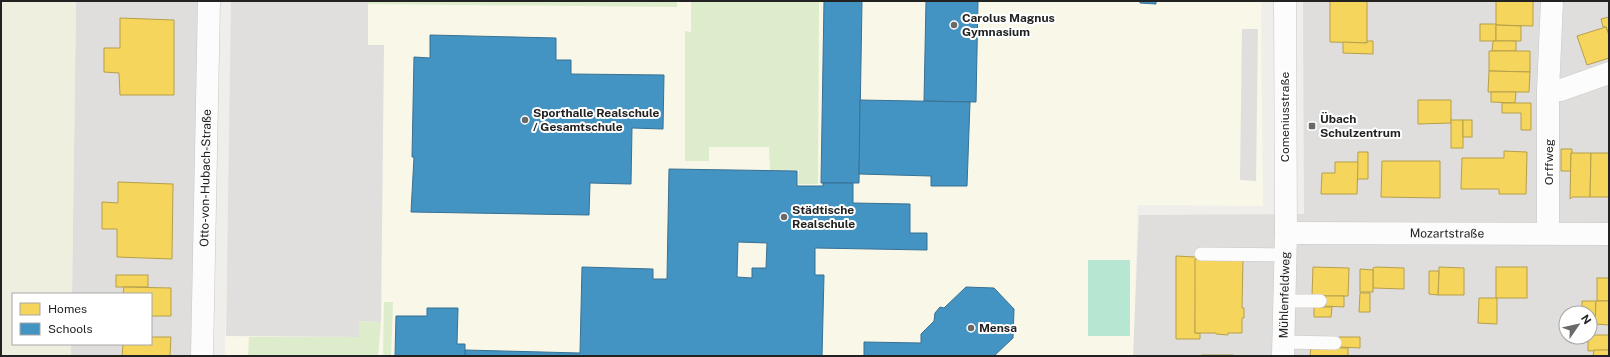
<svg xmlns="http://www.w3.org/2000/svg" width="1610" height="357" viewBox="0 0 1610 357" font-family="'Public Sans',sans-serif">
<rect width="100%" height="100%" fill="#f0eeeb"/>
<g fill="#dfdedc" fill-rule="evenodd">
<polygon points="76,1 199,1 196,356 71,356 71,344 151,344 151,294 72,294"/>
<path d="M1303,1H1609V356H1133L1139,215L1304,214ZM1566,313H1590V337H1566Z"/>
</g>
<polygon fill="#f8f7e8" points="233,1 1261,1 1263,206 1138,205 1133,356 225,356"/>
<polygon fill="#efefdf" points="1,1 76,1 72,294 13,294 13,344 71,344 71,356 1,356"/>
<g fill="#ddeccb">
<polygon points="368,1 677,1 677,7 368,4"/>
<polygon points="691,1 819,1 818,184 798,184 799,170 770,170 769,147 709,147 709,161 685,161 685,31 691,32"/>
<polygon points="384,302 393,302 391,356 383,356"/>
<polygon points="359,321 381,322 378,356 248,356 249,337 360,337"/>
</g>
<rect fill="#b7e6d2" x="1088" y="260" width="42" height="76"/>
<g fill="#e0dfde">
<polygon points="231,1 368,1 368,45 384,45 381,322 359,321 360,337 226,336"/>
<polygon points="1242,29 1258,29 1256,181 1240,180"/>
</g>
<g fill="#f6d55c" stroke="#b69f4b">
<polygon points="1330,1 1367,1 1367,43 1330,42"/>
<polygon points="1496,1 1533,1 1533,26 1496,25"/>
<polygon points="1609,17 1609,35 1606,27 1603,27 1601,19"/>
<polygon points="120,18 174,20 174,95 120,95 119,73 104,72 104,48 120,48"/>
<rect x="1480" y="24" width="16" height="17"/>
<polygon points="1496,25 1521,26 1521,41 1496,41"/>
<polygon points="1606,27 1609,35 1609,58 1587,65 1577,36"/>
<polygon points="1367,41 1373,41 1373,54 1343,53 1343,42 1367,43"/>
<polygon points="1493,41 1516,41 1516,51 1492,51"/>
<polygon points="1489,51 1530,51 1530,72 1489,71"/>
<polygon points="1489,71 1530,72 1529,92 1488,92"/>
<polygon points="1491,92 1516,92 1515,103 1491,102"/>
<polygon points="1418,100 1451,100 1451,123 1418,124"/>
<polygon points="1502,103 1531,103 1531,130 1521,130 1521,113 1502,113"/>
<rect x="1451" y="120" width="12" height="28"/>
<rect x="1463" y="120" width="9" height="17"/>
<polygon points="1561,149 1572,149 1572,153 1571,153 1571,171 1561,171"/>
<polygon points="1504,151 1527,152 1526,194 1499,194 1499,189 1461,189 1462,158 1504,158"/>
<polygon points="1358,152 1368,152 1368,179 1357,179"/>
<polygon points="1571,153 1591,153 1590,197 1572,197 1570,199"/>
<polygon points="1591,153 1609,153 1609,197 1590,197"/>
<polygon points="1382,161 1440,161 1440,198 1381,197"/>
<polygon points="1335,162 1358,162 1357,194 1321,194 1322,173 1335,173"/>
<polygon points="118,182 173,184 172,259 117,257 117,229 102,229 102,202 118,203"/>
<polygon points="1176,256 1196,257 1195,333 1200,333 1200,339 1176,339"/>
<polygon points="1195,259 1243,259 1242,308 1244,308 1244,318 1242,318 1242,333 1228,333 1228,335 1216,334 1216,333 1195,333"/>
<polygon points="1313,267 1349,268 1348,296 1312,296"/>
<polygon points="1376,267 1404,268 1404,289 1373,288 1373,268"/>
<polygon points="1439,267 1464,268 1464,295 1438,295"/>
<rect x="1496" y="267" width="31" height="31"/>
<polygon points="1360,269 1373,270 1373,292 1360,292"/>
<polygon points="1429,271 1439,271 1438,295 1429,294"/>
<rect x="116" y="275" width="32" height="12"/>
<rect x="1597" y="278" width="12" height="23"/>
<polygon points="124,287 171,288 171,316 151,316 151,294 123,294"/>
<polygon points="1360,293 1370,293 1370,312 1359,312"/>
<polygon points="1324,296 1344,296 1344,307 1324,306"/>
<polygon points="1479,298 1497,298 1497,324 1478,323"/>
<polygon points="1582,301 1596,301 1595,322 1590,322 1590,313 1582,313"/>
<polygon points="1596,301 1609,301 1609,325 1595,324"/>
<polygon points="1314,307 1332,307 1331,317 1314,317"/>
<polygon points="1590,335 1609,335 1609,350 1588,351 1588,337 1590,337"/>
<polygon points="151,337 171,337 170,356 122,356 123,344 151,344"/>
<polygon points="1339,337 1360,337 1360,348 1339,347"/>
<polygon points="1311,347 1348,348 1348,356 1310,356"/>
<polygon points="1594,350 1609,350 1609,356 1593,356"/>
<rect x="1202" y="355" width="31" height="1"/>
</g>
<g fill="#4393c3" stroke="#397193" fill-rule="evenodd">
<polygon points="824,1 862,1 859,183 821,183"/>
<polygon points="926,1 978,1 976,102 924,101"/>
<polygon points="1140,1 1156,1 1156,4 1140,3"/>
<polygon points="430,35 556,38 556,60 571,60 571,74 664,75 663,129 632,128 631,184 590,183 589,215 411,212 414,157 412,157 414,57 430,58"/>
<polygon points="860,100 970,102 967,186 931,186 931,176 859,174"/>
<path d="M669,169L797,171V186H823V183H853V203L910,204V233H927V250L815,248V275H824L822,356H465V350L580,353L582,267L653,269V279H667ZM738,242L767,243L766,268H752V278L737,277Z"/>
<polygon points="966,287 994,288 1014,309 1013,338 994,356 864,356 864,342 921,343 921,334 934,321 935,313 940,307 944,308"/>
<polygon points="427,308 458,308 457,344 465,344 465,356 395,356 396,316 427,316"/>
</g>
<g fill="none" stroke-linecap="round" stroke-linejoin="round">
<g stroke="#c9c8c7" stroke-width="14">
<g id="lane">
<polyline points="1201,254 1285,255"/>
<polyline points="1284,301 1320,301"/>
<polyline points="1283,342 1335,343"/>
</g>
</g>
<g stroke="#c9c8c7" stroke-width="23">
<g id="street">
<polyline points="1548,91 1561,90 1609,73"/>
<path id="s1" d="M1286,233L1609,234"/>
<polyline points="1548,233 1548,91 1552,1"/>
<path id="s2" d="M202,356L209,1"/>
<path id="s3" d="M1283,356L1286,233L1285,1"/>
</g>
</g>
<use href="#lane" stroke="#fdfcfc" stroke-width="13"/>
<use href="#street" stroke="#fdfcfc" stroke-width="22"/>
</g>
<g fill="#6a6968" stroke="#fff" stroke-width="1.5">
<circle cx="954" cy="25" r="4"/>
<circle cx="525" cy="120" r="4"/>
<rect x="1308" y="122" width="8" height="8" rx="2"/>
<circle cx="784" cy="217" r="4"/>
<circle cx="971" cy="328" r="4"/>
</g>
<g text-anchor="middle" dominant-baseline="central" stroke-width="4" stroke-linejoin="round" paint-order="stroke">
<g font-size="12" font-weight="bold" fill="#222" stroke="#fff" text-anchor="start">
<text x="962" y="18">Carolus Magnus<tspan x="962" dy="14">Gymnasium</tspan></text>
<text x="533" y="113">Sporthalle Realschule<tspan x="533" dy="14">/ Gesamtschule</tspan></text>
<text x="1320" y="119">Übach<tspan x="1320" dy="14">Schulzentrum</tspan></text>
<text x="792" y="210">Städtische<tspan x="792" dy="14">Realschule</tspan></text>
<text x="979" y="328">Mensa</text>
</g>
<g font-size="12" fill="#222" stroke="#fff">
<text transform="translate(1285 117) rotate(-90)">Comeniusstraße</text>
<text transform="translate(1549 162) rotate(-90)">Orffweg</text>
<text stroke="none"><textPath href="#s2" startOffset="178">Otto-von-Hubach-Straße</textPath></text>
<text stroke="none"><textPath href="#s1" startOffset="161">Mozartstraße</textPath></text>
<text stroke="none"><textPath href="#s3" startOffset="61">Mühlenfeldweg</textPath></text>
</g>
</g>
<rect width="1610" height="357" fill="none" stroke="#222222" stroke-width="4"/>
<rect x="12" y="293" width="140" height="52" fill="#ffffff" stroke="#a7a7a7"/>
<rect x="20" y="303" width="20" height="12" fill="#f6d55c" stroke="#a7a7a7"/>
<text x="48" y="313" font-size="12" fill="#222222">Homes</text>
<rect x="20" y="323" width="20" height="12" fill="#4393c3" stroke="#a7a7a7"/>
<text x="48" y="333" font-size="12" fill="#222222">Schools</text>
<g transform="translate(1578 325) rotate(56)"><circle r="19" fill="#ffffff" stroke="#a7a7a7"/>
<path d="M0-3L7 15L0 10L-7 15Z" fill="#6a6968"/>
<text y="-6" font-size="11" font-weight="bold" text-anchor="middle" fill="#222222">N</text>
</g>
</svg>
